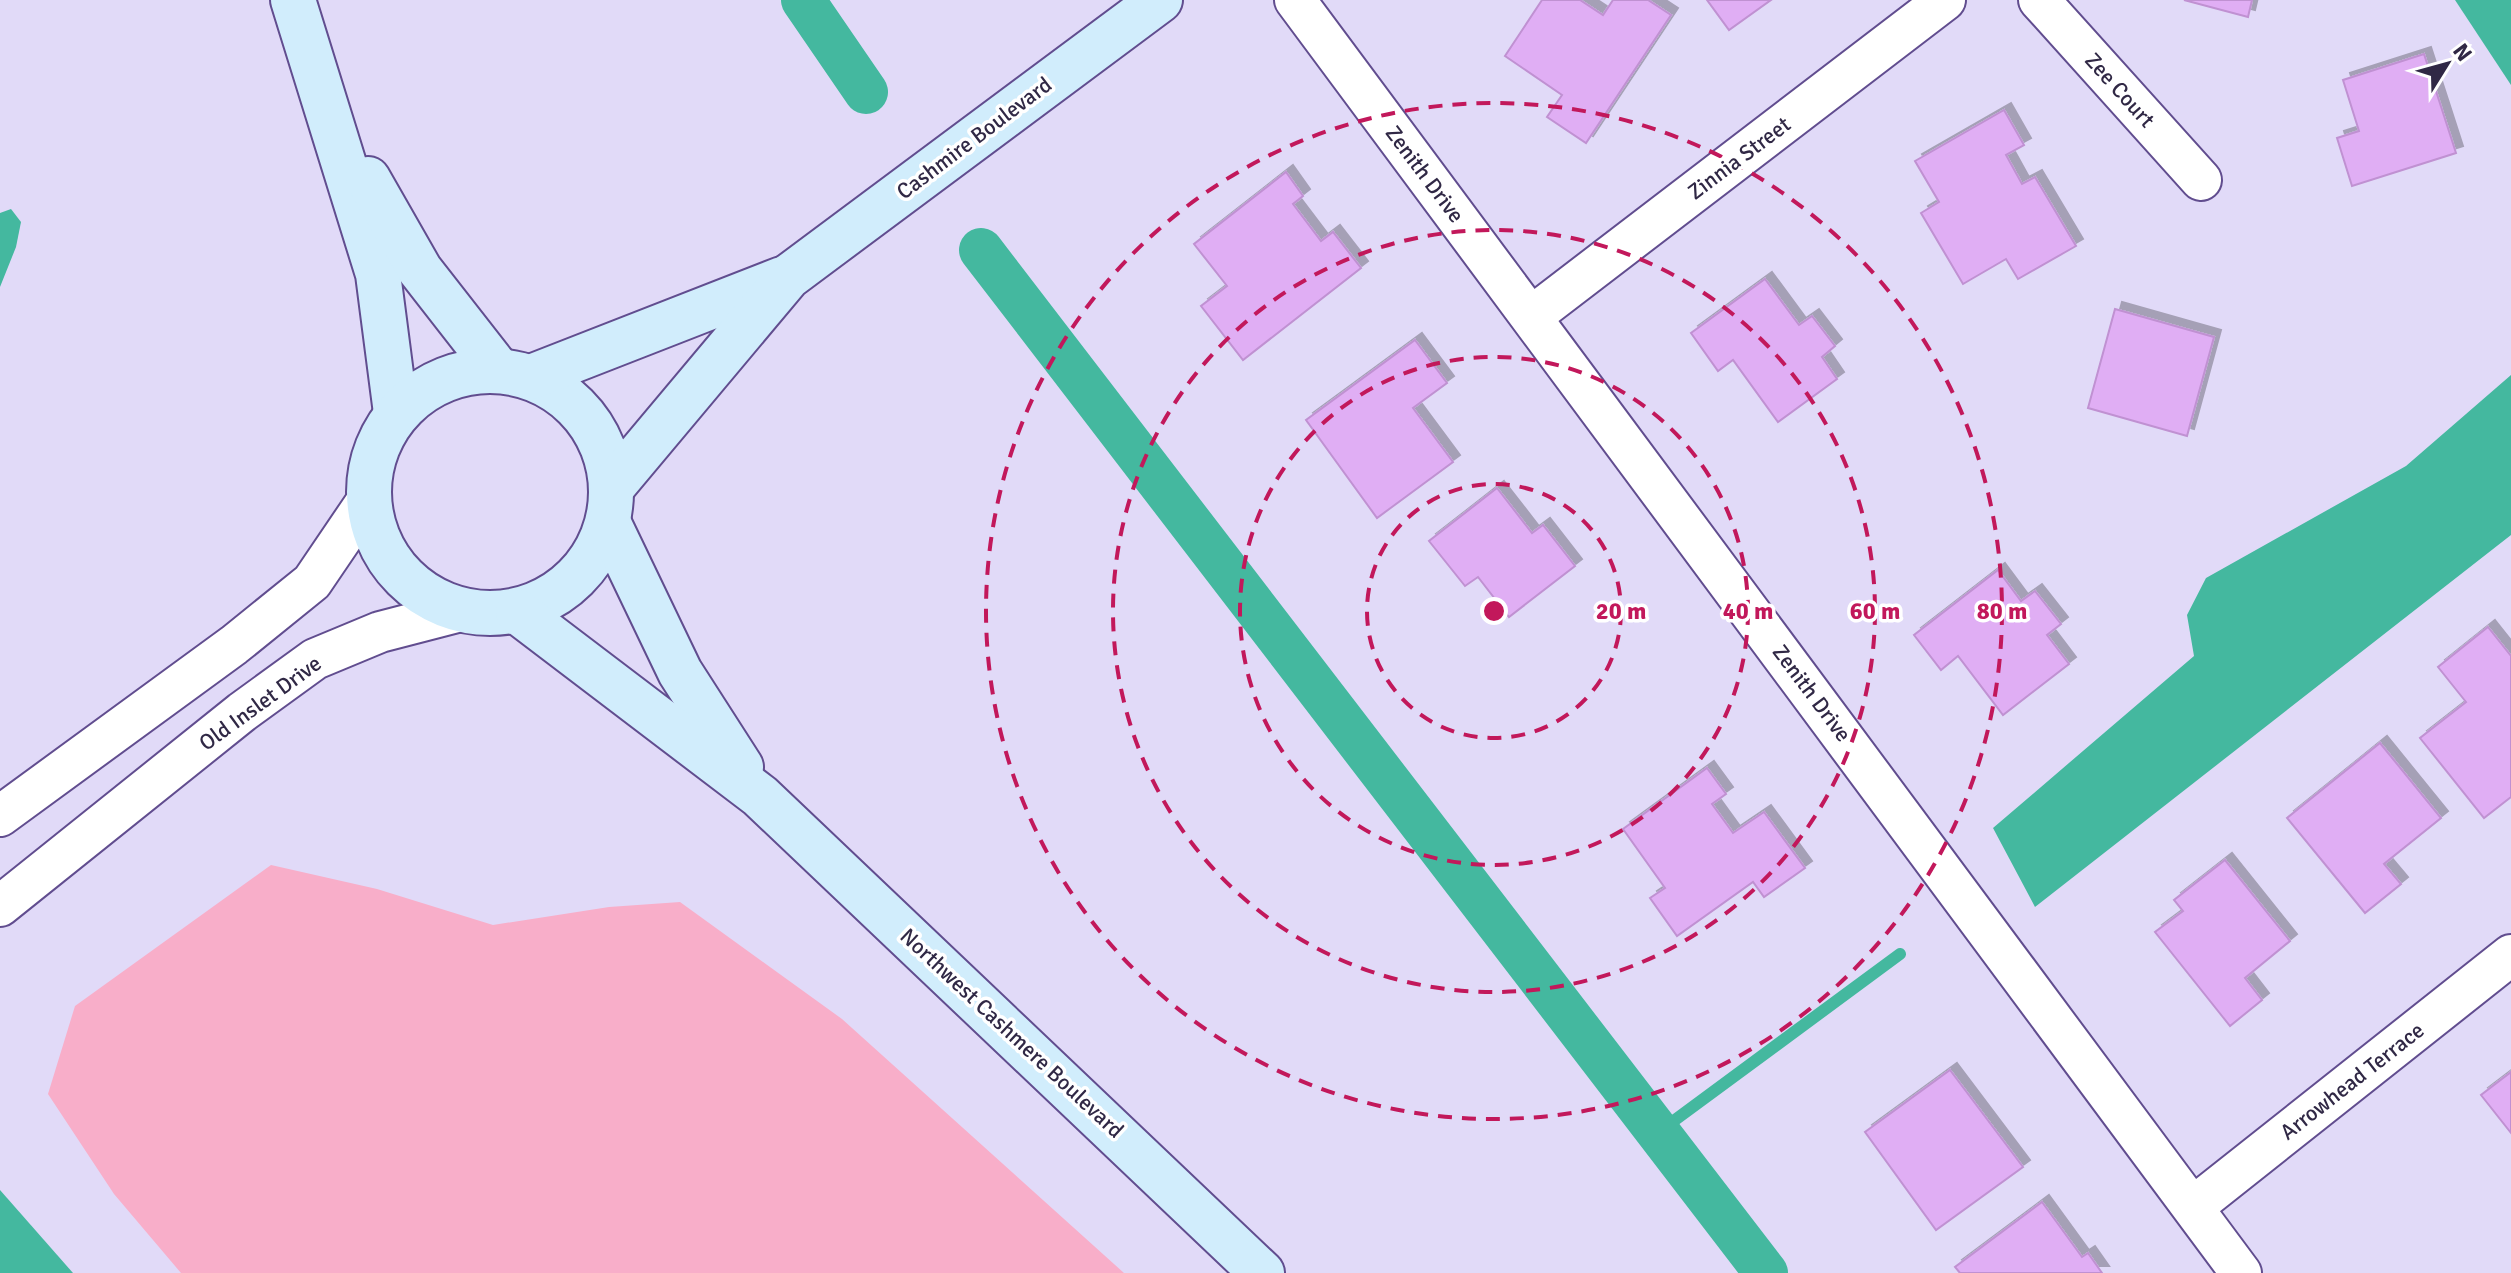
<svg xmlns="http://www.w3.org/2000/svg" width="2511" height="1273" viewBox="0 0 2511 1273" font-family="Signika,sans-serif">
<defs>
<filter id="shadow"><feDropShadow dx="7" dy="-7" stdDeviation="0" flood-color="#0004"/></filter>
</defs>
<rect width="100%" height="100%" fill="#e1daf8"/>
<polygon fill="#f8aec9" points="271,865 377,889 493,925 609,907 680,902 842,1019 1124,1273 181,1273 114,1194 48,1094 75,1006"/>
<g fill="#44b89f">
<polygon points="2455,0 2511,0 2511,85"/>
<polygon points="11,209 21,222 16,247 0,287 0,213"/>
<polygon points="2511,375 2511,535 2035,907 1993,828 2194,656 2187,615 2206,578 2406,466"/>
<polygon points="0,1190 73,1273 0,1273"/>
</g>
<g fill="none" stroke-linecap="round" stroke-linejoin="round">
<polyline stroke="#44b89f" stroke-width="12" points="1660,1131 1900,954"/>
<g stroke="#44b89f" stroke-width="44">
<polyline points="803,0 866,92"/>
<polyline points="981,250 1766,1273"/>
</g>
</g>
<g fill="#e0aef4" stroke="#c091d2" stroke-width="2" filter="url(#shadow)">
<polygon points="1542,0 1580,0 1603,15 1613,0 1648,0 1671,15 1586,143 1547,117 1562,95 1505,56"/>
<polygon points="1707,0 1771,0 1729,30"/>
<polygon points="2184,0 2252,0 2248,17"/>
<polygon points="2424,54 2456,153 2352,186 2337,138 2359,131 2343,80"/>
<polygon points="2004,110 2024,145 2006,155 2022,184 2035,177 2076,246 2018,279 2006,259 1963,284 1921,213 1939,202 1915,161"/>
<polygon points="1286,172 1303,196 1293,204 1321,241 1333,232 1361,268 1243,360 1201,306 1227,286 1194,244"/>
<polygon points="1765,279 1799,325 1812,316 1835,346 1822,357 1837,379 1778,422 1733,360 1718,371 1691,333"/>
<polygon points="2115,309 2214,337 2187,436 2088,408"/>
<polygon points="1415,340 1447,383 1413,408 1453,462 1377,518 1306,420"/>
<polygon points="1497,488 1532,533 1543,525 1575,566 1509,617 1478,577 1465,586 1429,541"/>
<polygon points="1998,570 2021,601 2035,591 2061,624 2047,635 2069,664 2003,715 1958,656 1941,670 1914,635"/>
<polygon points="2488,627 2511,656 2511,797 2484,818 2420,738 2466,702 2438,667"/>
<polygon points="2380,743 2441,818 2384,864 2401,884 2365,913 2287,818"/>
<polygon points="1707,768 1726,794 1712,804 1733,833 1764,812 1805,868 1764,897 1753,882 1677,936 1650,898 1665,888 1623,829"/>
<polygon points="2225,860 2290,941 2245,978 2262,1000 2230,1026 2155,932 2183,911 2174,900"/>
<polygon points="1950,1070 2023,1167 1936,1230 1865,1132"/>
<polygon points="2511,1072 2511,1133 2481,1095"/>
<polygon points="2042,1202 2082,1257 2088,1253 2102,1273 1960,1273 1955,1267"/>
</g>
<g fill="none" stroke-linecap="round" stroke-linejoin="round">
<g stroke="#614d8f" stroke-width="44">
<g id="street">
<polyline points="1295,0 2241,1273"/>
<polyline points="2039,0 2201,180"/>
<polyline points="1532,316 1945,0"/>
<polyline points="0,816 234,645 312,582 369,498"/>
<polyline points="0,906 242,712 315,659 380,632 461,611"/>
<polyline points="2193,1207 2511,955"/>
</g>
</g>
<g stroke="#614d8f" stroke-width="48">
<g id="secondary">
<polyline points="293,0 378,274 396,413"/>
<polyline points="368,179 420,270 498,370"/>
<circle cx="490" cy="492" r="121"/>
<polyline points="531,377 782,279"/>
<polyline points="612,487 788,277 1160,0"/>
<polyline points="609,524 680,672 741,767"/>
<polyline points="518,612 760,796 1262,1273"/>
</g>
</g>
<use href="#street" stroke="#fff" stroke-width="40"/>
<use href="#secondary" stroke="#d1edfc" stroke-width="44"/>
</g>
<g fill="none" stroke="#c2185b" stroke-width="4" stroke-dasharray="14 10">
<circle cx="1494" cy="611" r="127"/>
<circle cx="1494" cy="611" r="254"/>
<circle cx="1494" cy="611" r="381"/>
<circle cx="1494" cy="611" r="508"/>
</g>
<g text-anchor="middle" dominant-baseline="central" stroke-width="7" stroke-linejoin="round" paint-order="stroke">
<g font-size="22" fill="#302845" stroke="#fff">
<text transform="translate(2120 90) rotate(48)">Zee Court</text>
<text transform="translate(974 138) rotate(-37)">Cashmire Boulevard</text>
<text transform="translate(1739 158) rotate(-37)">Zinnia Street</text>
<text transform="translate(1425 174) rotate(53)">Zenith Drive</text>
<text transform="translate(1812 693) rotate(53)">Zenith Drive</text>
<text transform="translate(260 703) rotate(-36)">Old Inslet Drive</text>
<text transform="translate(1012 1033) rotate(43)">Northwest Cashmere Boulevard</text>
<text transform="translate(2352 1081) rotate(-38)">Arrowhead Terrace</text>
</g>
</g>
<circle cx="1494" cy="611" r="12" fill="#c2185b" stroke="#fff" stroke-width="4"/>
<g font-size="24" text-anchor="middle" font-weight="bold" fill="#c2185b" stroke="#fff" stroke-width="7" stroke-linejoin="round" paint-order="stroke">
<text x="1621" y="619">20 m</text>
<text x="1748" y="619">40 m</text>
<text x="1875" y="619">60 m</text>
<text x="2002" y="619">80 m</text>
</g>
<g transform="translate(2447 64) rotate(53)" stroke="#ffffff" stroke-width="6" paint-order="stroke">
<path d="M0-6L14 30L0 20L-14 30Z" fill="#302845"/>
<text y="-12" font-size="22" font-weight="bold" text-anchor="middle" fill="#302845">N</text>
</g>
</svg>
